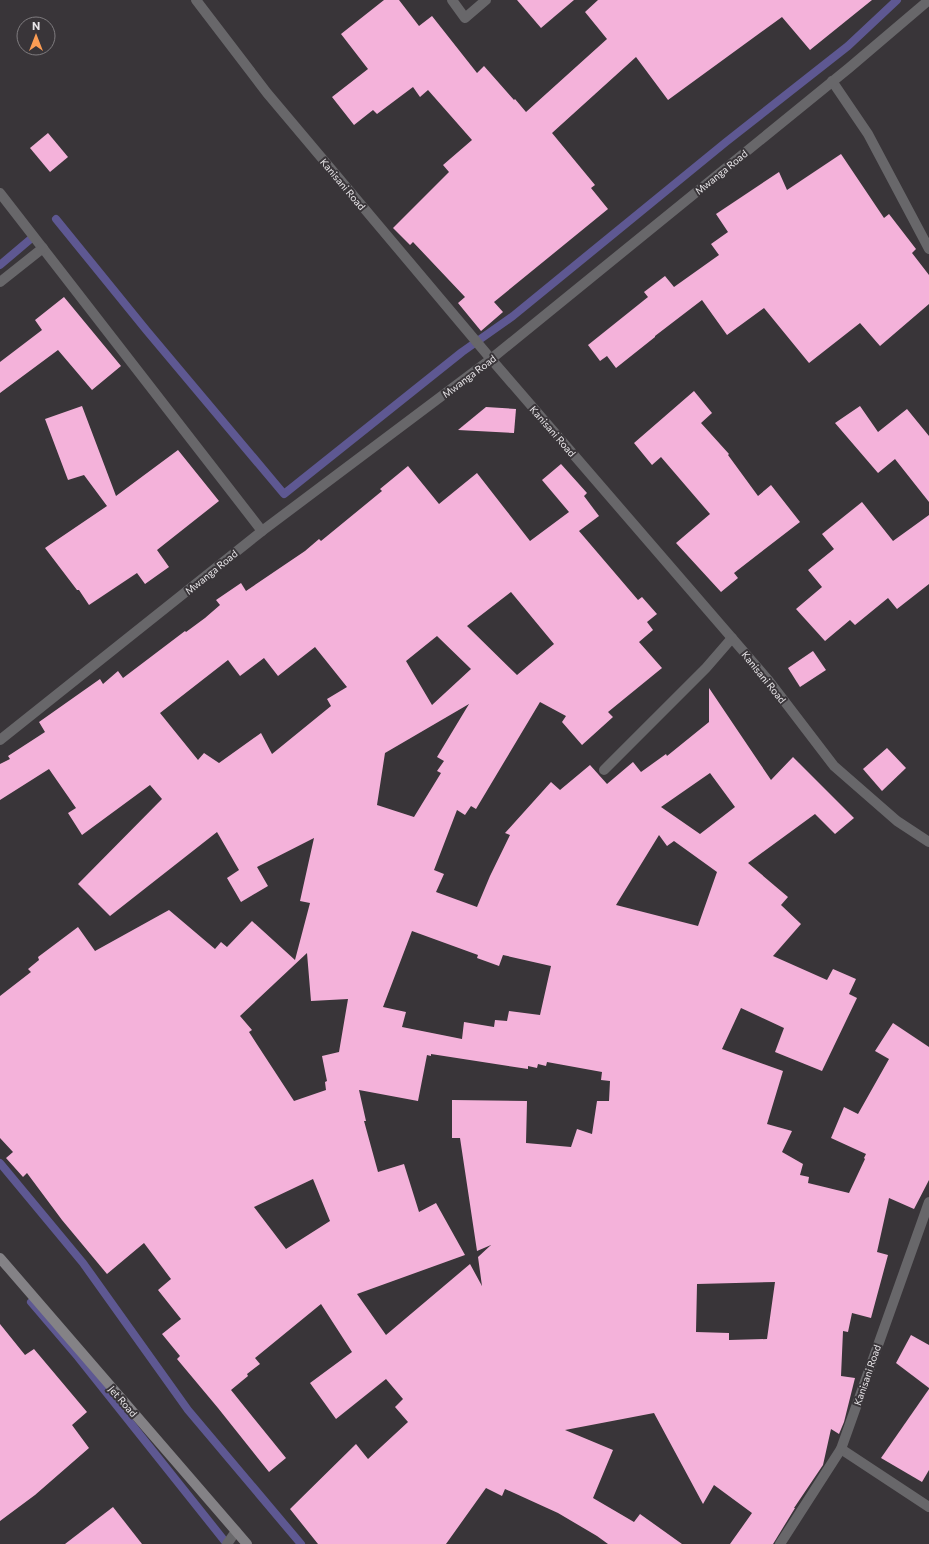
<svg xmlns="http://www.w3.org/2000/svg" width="929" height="1544" viewBox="0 0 929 1544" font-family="Commissioner,sans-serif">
<rect width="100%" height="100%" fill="#393539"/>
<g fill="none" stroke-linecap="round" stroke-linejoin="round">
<g stroke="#5e5892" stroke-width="8">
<polyline points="56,219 147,331 284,494 462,352 513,316 726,142 848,46 897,0"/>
<polyline points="0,265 33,237"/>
<polyline points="0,1163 83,1263 188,1410 301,1544"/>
<polyline points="31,1302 78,1357 227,1544"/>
</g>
</g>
<g fill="#f4b2da" fill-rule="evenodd">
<polygon points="384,0 399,0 419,26 432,16 477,73 484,66 514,100 515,99 526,112 607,39 585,12 598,0 872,0 810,50 782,17 668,100 636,57 552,133 595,185 591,188 608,209 494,302 503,312 481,331 458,303 465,297 413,242 410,245 393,228 449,172 443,165 472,140 428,90 420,97 413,87 377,114 373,110 354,125 332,97 368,69 341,34"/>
<polygon points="517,0 574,0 541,28"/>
<polygon points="48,133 68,157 50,172 30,148"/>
<polygon points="841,154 884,218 889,214 916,249 912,253 929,275 929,304 880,346 860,323 809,363 764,308 727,335 702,300 655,336 655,337 616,368 607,356 600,361 588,345 648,297 644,292 665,276 674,287 719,255 711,244 728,232 716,214 779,172 787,190"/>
<polygon points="64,297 121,366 92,390 58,350 0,393 0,362 42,330 35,320"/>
<polygon points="694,391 712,413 701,423 729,454 728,455 758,496 771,485 800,522 734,573 738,578 721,592 676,543 710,514 661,457 652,465 634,443"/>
<polygon points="82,406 116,496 178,450 219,501 157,550 169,567 145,584 137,573 89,605 79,590 77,590 45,548 107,506 84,475 68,480 45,419"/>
<polygon points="860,406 878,432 907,409 929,436 929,502 895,459 878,473 835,423"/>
<polygon points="486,407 516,409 514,433 458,430"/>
<path d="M561,464L587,493L584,496L599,516L579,531L638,600L642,597L657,614L647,622L653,630L639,642L662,668L608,712L613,717L582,745L562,722L566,716L540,702L476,809L471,806L465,815L457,810L434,870L444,874L436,892L477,907L490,876L510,835L505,833L551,782L560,790L590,765L607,784L633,762L641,772L666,754L667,756L709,722V688L771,780L793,757L854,818L835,834L815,814L748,863L788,897L781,905L801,924L773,956L827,980L833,969L856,979L849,994L857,998L822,1071L775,1052L784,1028L741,1008L722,1049L783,1071L767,1124L792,1131L782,1152L803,1164L800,1175L809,1177L808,1183L849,1193L865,1159L864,1158L866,1154L831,1138L844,1107L858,1114L889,1059L875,1051L893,1023L929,1047V1180L914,1209L889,1198L877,1252L888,1255L871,1318L852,1313L848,1332L843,1331L841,1376L855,1378L844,1422L839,1434L831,1429L823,1465L794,1508H795L773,1544H730L752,1513L714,1485L703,1504L654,1413L565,1430L613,1450L593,1498L634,1522L640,1514L682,1544H608L597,1536L558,1513L505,1489L502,1496L486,1488L446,1544H318L290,1509L356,1444L368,1459L408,1422L395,1407L403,1399L386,1379L336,1419L310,1383L352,1352L321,1304L255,1358L260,1364L247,1374L248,1376L231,1390L286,1458L269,1472L218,1408L177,1359L180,1356L162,1334L181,1319L158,1290L171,1279L144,1243L107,1274L62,1220L27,1173L23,1177L6,1158L13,1152L0,1138V996L31,972L28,969L39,960L38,957L78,927L95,951L169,910L215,949L221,942L227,947L252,921L295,960L310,903L300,901L314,838L257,867L268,886L241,902L227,878L239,870L217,832L110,916L78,884L162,799L150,785L82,835L68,813L76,808L49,769L0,800V764L10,759L8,756L45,732L39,722L100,679L103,684L118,671L123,678L185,631L186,632L205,618L220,605L216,600L241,583L246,591L305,551L319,539L321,541L382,491L380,489L408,466L439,504L477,473L530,541L569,512L542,480ZM511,592L554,644L517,675L467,626ZM437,636L471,669L432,705L406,661ZM315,647L347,687L327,699L331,706L272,754L261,733L219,763L204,753L198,760L160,713L228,660L240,676L264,658L278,676ZM469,704L437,757L444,761L437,771L441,773L414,817L377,805L385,753ZM710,773L735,807L700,834L661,807ZM659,835L667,846L674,841L717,872L698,926L616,905ZM412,931L478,955L477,958L499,966L503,955L551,966L540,1015L509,1011L507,1021L495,1020L494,1027L464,1022L462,1039L402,1027L406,1012L383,1007ZM307,953L311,1001L348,999L339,1052L322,1056L327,1081L325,1082L326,1090L294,1101L249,1032L252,1030L240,1016ZM431,1054L528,1069V1066L537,1068L538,1064L546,1066L547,1062L602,1072L601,1080L610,1081L609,1101H597L592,1134L577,1129L571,1147L526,1143L527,1101L452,1100V1138H460L477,1251L491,1245L478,1257L482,1286L470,1264L386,1335L357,1294L465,1255L436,1203L419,1212L404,1164L378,1172L364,1121H366L359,1090L418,1101L427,1055L431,1056ZM313,1179L330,1221L286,1249L254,1207ZM775,1282L767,1339L729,1340V1333L696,1332L697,1284Z"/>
<polygon points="862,502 893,541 929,515 929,584 897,609 888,598 855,625 850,620 825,641 796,609 822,587 808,570 834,549 822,534"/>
<polygon points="813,651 826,670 800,687 788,668"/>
<polygon points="887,748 906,768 882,791 863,769"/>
<polygon points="0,1324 25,1355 34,1349 87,1412 72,1425 89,1448 35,1495 0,1521"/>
<polygon points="911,1335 929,1345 929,1388 896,1363"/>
<polygon points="929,1389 929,1470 922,1482 881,1458"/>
<polygon points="113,1507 142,1544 65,1544"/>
</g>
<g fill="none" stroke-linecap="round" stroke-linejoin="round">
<g stroke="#68676a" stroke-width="10">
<polyline points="196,0 267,93 491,359 769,681 834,766 897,821 929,842"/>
<polyline points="452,0 465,18 486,0"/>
<polyline points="832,81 868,134 929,249"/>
<polyline points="0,193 262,531"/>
<polyline points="0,282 43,248"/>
<polyline points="0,740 262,531 491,359 849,68 929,0"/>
<polyline points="604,770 706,668 732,638"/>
<polyline points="841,1449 929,1507"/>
<polyline points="227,1544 236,1531"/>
<polyline points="780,1544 841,1449 929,1202"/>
</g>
<polyline stroke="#848286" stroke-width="10" points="0,1258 247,1544"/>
</g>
<g text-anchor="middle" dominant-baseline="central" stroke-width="4" stroke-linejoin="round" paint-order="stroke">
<g font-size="10" fill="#e9e6e9" stroke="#393539">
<text transform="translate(721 172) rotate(-39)">Mwanga Road</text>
<text transform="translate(343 184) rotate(50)">Kanisani Road</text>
<text transform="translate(469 376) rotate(-37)">Mwanga Road</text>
<text transform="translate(553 431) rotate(49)">Kanisani Road</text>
<text transform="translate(211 572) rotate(-39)">Mwanga Road</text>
<text transform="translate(764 677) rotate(51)">Kanisani Road</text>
<text transform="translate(867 1375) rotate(-71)">Kanisani Road</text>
<text transform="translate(123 1401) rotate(49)">Jet Road</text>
</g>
</g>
<g transform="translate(36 36)"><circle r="19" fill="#393539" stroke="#7f7c7f"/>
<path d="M0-3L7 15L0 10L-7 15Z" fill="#fc9d54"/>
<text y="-6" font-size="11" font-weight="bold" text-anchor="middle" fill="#e9e6e9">N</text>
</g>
</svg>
